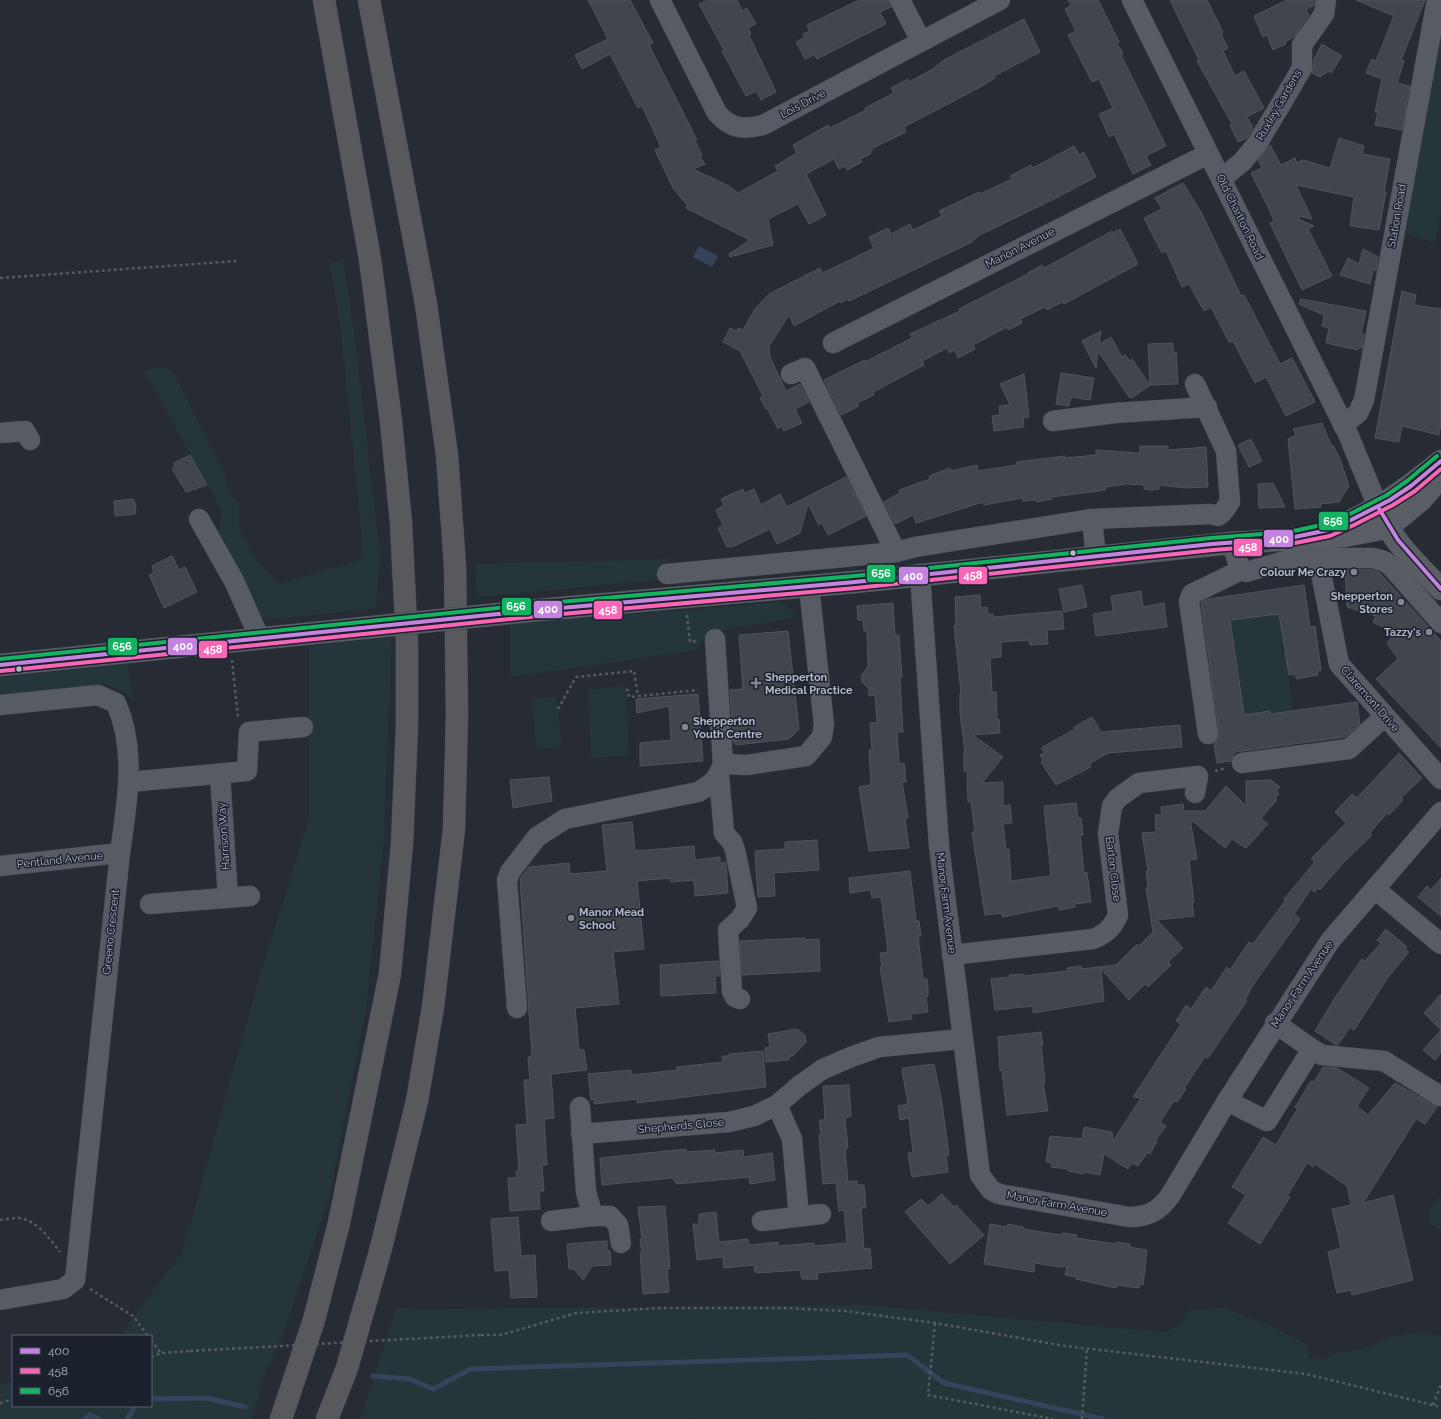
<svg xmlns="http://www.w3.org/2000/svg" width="1441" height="1419" viewBox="0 0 1441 1419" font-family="Raleway,sans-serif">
<rect width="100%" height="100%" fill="#272c34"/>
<g fill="#243639">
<polygon points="1441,23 1441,209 1435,243 1405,233"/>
<polygon points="343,259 354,331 380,555 376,608 268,620 258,615 220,539 220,520 223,513 144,371 160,367 173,371 225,474 229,494 239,501 239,528 255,559 279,584 360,560 363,549 341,332 330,263"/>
<polygon points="668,559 668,568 660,580 477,597 475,564"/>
<polygon points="781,602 795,614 793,618 707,633 696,650 510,677 510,621 678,611"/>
<polygon points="1284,613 1284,645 1281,646 1282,654 1286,654 1293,711 1239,718 1223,621"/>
<polygon points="392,636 383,847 366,1009 329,1198 284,1331 266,1371 251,1419 0,1419 0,1385 13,1381 13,1406 151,1406 151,1336 121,1336 133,1316 182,1253 260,975 309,819 309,646"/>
<path d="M127,664L134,702C123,691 115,686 101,684L0,695V677Z"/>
<polygon points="623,686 626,690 629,755 591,758 588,690"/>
<polygon points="557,697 561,747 536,749 532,699"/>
<polygon points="1441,1196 1441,1230 1429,1223 1429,1209"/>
<path d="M863,1305L1163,1332C1176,1329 1184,1323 1188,1310L1223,1308L1267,1324L1306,1344L1310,1358L1326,1359L1333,1354L1375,1345L1384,1339L1416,1332L1441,1336V1419H812L809,1418L805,1419V1417L802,1419H696L693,1417L689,1419H361L396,1308L426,1309Z"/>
</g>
<polygon fill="#35445c" points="699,246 718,256 712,267 693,257"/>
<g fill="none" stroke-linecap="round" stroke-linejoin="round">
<g stroke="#35445c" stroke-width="5">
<polyline points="373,1376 410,1379 433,1389 471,1369 907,1355 944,1383 1103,1419"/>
<polyline points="151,1399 207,1398 245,1407"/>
<polyline points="85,1419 90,1415 99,1419"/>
<polyline points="127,1419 135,1406"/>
</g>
</g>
<g fill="#41464c" stroke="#4f545c">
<polygon points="588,0 630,0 653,43 649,45 697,140 695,141 702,155 700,156 705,164 693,169 729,186 738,193 778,171 775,166 797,153 793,145 828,125 830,128 866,110 865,108 894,93 891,88 908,79 909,82 935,68 935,67 944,60 1024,19 1040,52 994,76 995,78 986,83 986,84 904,127 906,132 873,148 870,154 860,159 862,162 847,170 845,166 839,169 834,159 806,174 826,215 809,224 798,204 768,219 773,245 730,257 729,254 750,240 686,208 687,205 673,188 655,150 661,147 642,106 638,108 610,54 582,69 575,55 608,39"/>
<polygon points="708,0 737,0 742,11 747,8 756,24 748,28 751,34 749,35 776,92 761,100 756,91 746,96 722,51 724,50 699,4"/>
<polygon points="859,0 889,0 891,7 880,12 886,24 817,59 814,55 805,59 796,42 805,37 803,34 810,31 807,25"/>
<polygon points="1068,0 1098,0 1119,42 1117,43 1123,54 1121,55 1166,146 1146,156 1151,165 1133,174 1114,134 1109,137 1099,114 1113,108 1099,79 1092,82 1068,35 1076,31 1065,9 1071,5"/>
<polygon points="1170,0 1207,0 1223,32 1221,34 1228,48 1223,51 1235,76 1244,71 1264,108 1247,117 1253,128 1247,138 1238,142 1230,125 1232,124 1197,61 1199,60"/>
<polygon points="1287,0 1314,0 1314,5 1306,10 1309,15 1295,36 1285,42 1286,44 1273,50 1267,35 1263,37 1254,16"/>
<polygon points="1356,0 1425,0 1401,60 1404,61 1397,83 1410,86 1402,130 1375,125 1378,112 1375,112 1382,79 1366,73 1372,59 1376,61 1394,16"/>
<polygon points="1322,44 1342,56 1331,73 1329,71 1320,77 1312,73 1314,59"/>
<polygon points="1339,138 1364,146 1362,154 1390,159 1384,192 1386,192 1379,230 1350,226 1354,197 1296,185 1312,219 1299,216 1298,219 1314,226 1308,229 1332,276 1302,290 1270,223 1274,221 1270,211 1251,173 1262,168 1258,160 1270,145 1281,165 1295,158 1297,163 1303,160 1330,168"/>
<polygon points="1074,146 1079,155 1084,152 1096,177 1056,198 978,236 972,242 849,301 848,299 841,303 840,301 794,326 789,315 769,346 770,357 786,391 800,384 809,402 795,409 802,423 784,431 781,426 778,429 767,408 766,409 760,398 763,396 740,351 723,342 730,328 736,331 739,328 743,330 755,309 769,294 820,268 823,273 874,248 869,237 888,228 891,234 910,224 913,230 942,216 939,211 979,192 980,194 1012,179 1010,176 1031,165 1033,168"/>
<polygon points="1183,183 1201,212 1241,296 1244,295 1280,364 1292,358 1315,402 1286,416 1266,377 1255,383 1233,341 1229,342 1211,307 1204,311 1189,284 1182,287 1166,251 1162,253 1144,218 1162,209 1155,198"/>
<polygon points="1120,229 1138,264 1064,304 1062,302 1047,310 1045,307 1020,319 1022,323 1008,330 1007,327 973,345 975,349 958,358 955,350 949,353 947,348 922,361 924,365 873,392 874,395 857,403 859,406 841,415 824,380 865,360 865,362 912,338 910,334 960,311 959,309 1028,274 1028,273 1042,265 1044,268 1050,265 1112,231 1113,233"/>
<polygon points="1363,249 1378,257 1376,271 1373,269 1370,284 1340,275 1348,258 1359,264"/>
<polygon points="1402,291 1416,295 1414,305 1441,309 1441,424 1439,435 1402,426 1399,442 1375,438"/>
<polygon points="1301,299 1366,311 1361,334 1364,334 1362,348 1358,347 1358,350 1326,343 1329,328 1322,326 1324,315 1299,304"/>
<polygon points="1101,331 1099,344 1111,337 1122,357 1125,355 1130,361 1132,359 1150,385 1132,398 1129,397 1098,351 1096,368 1082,341"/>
<polygon points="1173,343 1173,352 1176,352 1178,384 1150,385 1148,344"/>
<polygon points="1061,373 1094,378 1090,400 1071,397 1069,406 1056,404"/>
<polygon points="1024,374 1029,417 1023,418 1024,427 994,431 992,416 1000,415 999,406 1010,405 1000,384"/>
<polygon points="1322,423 1331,445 1333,445 1340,459 1349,486 1339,502 1320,504 1321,507 1295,509 1288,439 1296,435 1293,429"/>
<polygon points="1251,439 1262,461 1249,467 1238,445"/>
<polygon points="1140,446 1168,446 1168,450 1206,447 1208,487 1185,488 1159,485 1159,489 1152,490 1144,489 1144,485 1127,484 1105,487 1106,490 1052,497 1052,499 1037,502 1037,500 1023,501 1022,498 984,505 983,502 916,523 913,515 895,524 884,502 900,493 899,490 930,479 929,476 950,468 951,471 977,465 978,471 1017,465 1016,462 1065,456 1065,458 1096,455 1096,450 1140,453"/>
<polygon points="190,455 207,485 186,492 172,469 175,466 174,463"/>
<polygon points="846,477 866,516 828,535 822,523 819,525 808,504 800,533 777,544 770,529 732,547 731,546 727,547 718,528 723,525 716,510 724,505 721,499 743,489 745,493 754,489 761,505 780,494 787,507"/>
<polygon points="1273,483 1285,507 1259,508 1258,484"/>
<polygon points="133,499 136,505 135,514 115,516 114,501"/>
<polygon points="172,556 179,570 185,567 197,592 164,608 149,575 154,573 152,566"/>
<polygon points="1345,570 1371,570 1378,571 1441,641 1441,748 1376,679 1398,659 1387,643 1395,633 1373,622 1376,616 1347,607"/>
<polygon points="1082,585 1087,607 1064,612 1059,589"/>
<polygon points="1304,585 1310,627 1315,626 1321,670 1317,671 1318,675 1296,679 1296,674 1289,675 1279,614 1230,620 1244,715 1270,711 1270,714 1357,702 1360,724 1345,737 1235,752 1231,761 1217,763 1214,743 1218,739 1219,732 1201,602 1209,599"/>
<polygon points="1141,591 1143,607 1164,603 1167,627 1096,636 1093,614 1113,611 1111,596"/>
<polygon points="980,595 981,608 987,607 988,614 993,614 993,617 1062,611 1064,629 1047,630 1048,644 1030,645 1029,640 1001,642 1001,657 990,658 992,692 996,692 997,720 999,719 1000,733 973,735 1003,757 982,783 1003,782 1003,806 1010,805 1012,823 1003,824 1006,849 1009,849 1011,881 1051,876 1044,806 1076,803 1078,818 1081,818 1083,835 1080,835 1084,873 1087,872 1091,902 1074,904 1075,907 1059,910 1058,906 1002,917 1002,913 985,915 972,832 975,832 971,802 968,802 967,770 964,771 964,752 965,752 960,714 960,693 961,693 954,626 956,626 955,597"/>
<polygon points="893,603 895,635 899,635 902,677 900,678 903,732 897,732 899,764 904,763 906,782 902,782 908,818 905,818 909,848 869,851 859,787 871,785 869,750 872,750 870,723 877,723 875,695 869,696 869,689 862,682 861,676 868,667 867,631 864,631 863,620 858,620 857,606"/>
<polygon points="788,631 799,729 789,739 736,745 733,741 730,690 743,689 739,635"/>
<polygon points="698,694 703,761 640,766 640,743 671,740 669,706 637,713 636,699"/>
<polygon points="1092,717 1101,732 1180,725 1182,747 1108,753 1089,764 1091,767 1056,785 1041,762 1043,760 1040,755 1045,753 1041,748 1075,729 1074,727"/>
<polygon points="1399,753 1422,778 1401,798 1403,800 1389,815 1387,813 1370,833 1372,835 1343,863 1320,890 1318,888 1315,892 1311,889 1294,914 1300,919 1253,985 1245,1000 1247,1001 1208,1058 1205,1057 1184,1088 1186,1089 1177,1102 1174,1101 1160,1122 1166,1126 1156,1140 1157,1141 1150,1154 1148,1152 1138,1166 1132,1163 1128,1169 1104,1154 1100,1175 1083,1172 1083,1174 1068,1171 1068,1169 1051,1167 1052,1163 1046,1162 1050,1136 1082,1139 1084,1127 1112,1132 1113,1141 1141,1098 1133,1097 1181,1024 1176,1021 1186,1005 1191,1009 1206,987 1211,991 1227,967 1230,970 1249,942 1253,944 1285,901 1284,899 1315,862 1311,859 1346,823 1335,812 1352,794 1357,798"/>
<polygon points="549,777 552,801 513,808 510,780"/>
<polygon points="1271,780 1280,787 1276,791 1279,794 1275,798 1277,800 1261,818 1268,824 1246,848 1232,839 1225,848 1190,819 1197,859 1189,860 1194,902 1192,903 1194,916 1157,920 1183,948 1168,962 1171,965 1148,987 1145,984 1129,1000 1101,969 1104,1001 1033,1013 1033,1006 995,1010 991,979 1009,977 1009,975 1023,974 1024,976 1067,971 1067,968 1081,966 1081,969 1116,965 1137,944 1139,946 1153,932 1146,888 1148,888 1146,871 1148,871 1142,833 1156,832 1155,815 1162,814 1161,807 1183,804 1184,811 1205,811 1226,786 1246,806 1246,781"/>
<polygon points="632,822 635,851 694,846 695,860 720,857 720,863 726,862 728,893 695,896 694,880 671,882 670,878 637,881 644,949 613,952 619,1004 575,1008 579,1050 584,1050 587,1070 551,1074 554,1118 544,1119 547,1165 542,1165 544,1191 539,1191 540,1209 510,1211 508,1178 517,1178 516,1171 519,1171 516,1125 527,1124 524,1080 530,1080 528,1057 532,1056 520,879 529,867 569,863 570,874 607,871 602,825"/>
<polygon points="817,840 819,870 774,873 775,896 758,897 755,851 785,849 785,842"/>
<polygon points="910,871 916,921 919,921 921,936 918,936 923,979 927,979 928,987 928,996 926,997 928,1012 911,1014 912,1019 889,1022 880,967 882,967 880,953 888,952 881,897 872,898 871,890 850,893 849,878"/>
<polygon points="1441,878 1441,916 1418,897 1427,886 1431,890"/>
<polygon points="1386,929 1407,947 1405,949 1409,952 1389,976 1354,1030 1350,1027 1338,1045 1336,1045 1315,1031 1336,996 1362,959 1365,961 1381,943 1377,940"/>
<polygon points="805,938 805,940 819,939 820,971 742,975 740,941"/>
<polygon points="719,961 719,976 715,976 716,993 661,996 660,965"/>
<polygon points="1441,994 1441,1053 1435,1060 1423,1050 1441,1030 1424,1013"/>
<polygon points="797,1029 805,1035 806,1042 793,1056 789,1056 789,1060 766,1062 765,1048 770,1047 768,1034"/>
<polygon points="1041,1032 1043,1045 1041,1045 1045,1082 1043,1082 1048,1111 1007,1115 1002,1070 1000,1070 998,1037"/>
<polygon points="763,1051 766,1087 637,1103 637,1099 594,1104 594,1099 591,1100 588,1074 631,1070 632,1075 677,1070 677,1067 723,1062 722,1056 729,1056 729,1054"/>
<polygon points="934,1064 942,1103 949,1155 946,1156 948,1172 912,1177 908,1153 913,1153 909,1118 900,1120 898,1106 908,1104 902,1070 903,1068"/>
<polygon points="1323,1067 1337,1068 1369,1088 1357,1106 1368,1115 1395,1083 1437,1107 1425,1124 1416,1119 1363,1203 1393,1195 1413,1280 1352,1295 1351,1290 1337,1293 1328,1252 1341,1248 1332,1209 1351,1205 1347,1186 1315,1164 1313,1167 1307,1163 1287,1196 1290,1197 1260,1244 1228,1223 1246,1195 1232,1187 1263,1137 1276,1145 1298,1108 1295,1107 1311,1081 1314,1082"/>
<polygon points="849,1085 851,1116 845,1118 848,1148 845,1148 848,1182 857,1181 857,1185 864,1185 866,1208 861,1208 864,1249 870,1248 872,1268 817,1273 818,1279 802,1279 800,1270 758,1273 755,1272 754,1265 724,1268 723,1257 697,1260 693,1224 699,1224 699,1214 716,1212 719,1242 748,1239 749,1245 778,1242 778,1246 814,1243 814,1246 847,1243 844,1210 839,1211 836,1183 823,1184 819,1135 821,1135 819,1120 825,1120 823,1086"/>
<polygon points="686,1149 686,1152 715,1150 715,1153 743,1150 744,1157 772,1153 775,1180 750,1184 749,1177 677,1184 672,1178 602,1185 600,1158"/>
<polygon points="942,1194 954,1207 956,1205 984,1235 950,1264 905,1212 921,1199 928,1206"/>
<polygon points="665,1206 670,1269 667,1269 669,1292 643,1294 640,1253 642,1253 640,1239 642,1238 638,1207"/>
<polygon points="518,1217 521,1256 535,1255 537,1297 511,1298 509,1270 495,1271 491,1219"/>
<polygon points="990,1224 1007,1227 1008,1224 1023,1227 1023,1229 1061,1235 1062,1233 1070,1234 1077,1235 1076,1238 1116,1244 1116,1242 1130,1244 1129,1247 1147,1250 1143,1285 1140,1284 1139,1288 1117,1285 1116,1288 1076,1279 1076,1277 1065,1275 1067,1266 1060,1267 1035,1263 1034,1272 984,1264"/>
<polygon points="607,1241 607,1251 610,1251 611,1265 592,1266 583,1280 574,1269 569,1269 567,1244"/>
</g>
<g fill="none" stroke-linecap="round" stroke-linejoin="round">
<g stroke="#43474d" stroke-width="21">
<g id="minor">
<path d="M660,0L717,113C731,129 743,130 763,125L1000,0"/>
<polyline points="900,0 921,41"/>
<polyline points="1132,0 1348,434 1378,507"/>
<polyline points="1221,179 1242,162 1257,144 1281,104 1302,68 1302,45 1324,14 1326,0"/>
<polyline points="833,343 1208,154"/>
<polyline points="791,374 805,368 896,552"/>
<polyline points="1053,421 1115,413 1207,407"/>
<polyline points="1343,425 1358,413 1364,400 1437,0"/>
<polyline points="0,433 25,431 30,440"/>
<polyline points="199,519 234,581 260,639"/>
<polyline points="1092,519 1096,557"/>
<polyline points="1231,543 1241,570 1246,572 1295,558 1373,558 1384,561 1391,566 1441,623"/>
<polyline points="1318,558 1339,664 1441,779"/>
<polyline points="667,574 896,552 915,547 1092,519 1211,514 1218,516 1223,512 1230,502 1226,451 1195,384"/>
<path d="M920,574L939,846L980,1175L991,1190L999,1194L1129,1217C1148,1217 1159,1211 1170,1196L1227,1101L1330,941L1441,812"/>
<path d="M0,705L98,695L116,703C137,751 127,803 120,853L75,1280L63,1289L0,1300"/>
<polyline points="1208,734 1189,601 1192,594 1241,570"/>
<polyline points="1242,763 1349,749 1385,716"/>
<polyline points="723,764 747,765 806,756 822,737 824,725 809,586"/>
<polyline points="220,774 228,898"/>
<polyline points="719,776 724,833 732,842 735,850 747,908 740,919 728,930 732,991 735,997 740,999"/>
<polyline points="129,782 247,771 249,732 303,727"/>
<polyline points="0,866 120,853"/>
<polyline points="1375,889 1441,944"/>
<polyline points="150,904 250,896"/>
<path d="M952,955L1093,939C1106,934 1112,928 1118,915L1108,834L1112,806L1118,798L1139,783L1198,776L1195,793"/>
<path d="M517,1008L507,880L510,872L537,837L565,819L698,792C712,784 717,780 723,764L715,639"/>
<polyline points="1312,1049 1322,1055 1384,1061 1440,1096"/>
<polyline points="1227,1101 1267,1121 1312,1049 1275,1023"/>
<polyline points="777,1105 792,1139 799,1216"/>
<polyline points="580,1107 586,1192 593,1216 610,1216 618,1225 621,1243"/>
<polyline points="581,1134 729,1122 754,1116 777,1105 799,1086 823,1069 851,1057 879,1047 962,1039"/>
<polyline points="551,1221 593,1216"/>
<polyline points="762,1221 821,1214"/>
</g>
</g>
<g stroke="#454951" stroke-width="23">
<g id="major">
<path d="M1381,515C1395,544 1419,566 1441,589"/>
<path d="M1328,530C1371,515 1407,489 1441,461"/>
<polyline points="538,610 855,582 1231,543 1344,536 1387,528 1421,500 1441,477"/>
<polyline points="0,665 334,631"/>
</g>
</g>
<g stroke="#44484f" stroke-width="23">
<g id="highway">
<polyline points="281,1419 314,1320 339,1223 390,974 402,844 407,726 407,643 401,523 391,421 370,259 324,0"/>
<polyline points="327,1419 347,1368 381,1248 417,1101 433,1007 454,829 457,716 455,566 447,455 426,304 369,0"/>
</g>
</g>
<g stroke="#555a60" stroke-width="2.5" stroke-dasharray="3 3" stroke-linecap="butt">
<polyline points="0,278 237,261"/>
<polyline points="687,615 690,642 697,641"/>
<polyline points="232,660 238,718"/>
<polyline points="626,690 628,690 629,697 698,690"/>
<polyline points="558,709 576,677 634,671 638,696"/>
<polyline points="1215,771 1226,768"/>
<path d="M0,1220C6,1219 13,1218 19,1218C37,1220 50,1239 60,1252"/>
<polyline points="90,1289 133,1316 148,1336"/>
<polyline points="935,1323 928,1395 1053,1419"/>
<polyline points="481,1335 501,1335 576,1313 661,1308 783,1308 845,1311 935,1323 1065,1346 1306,1374 1441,1407"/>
<polyline points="151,1340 161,1353"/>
<polyline points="151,1357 161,1353 190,1351"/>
<polyline points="0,1403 13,1399"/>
<polyline points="1433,1405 1441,1385"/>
<polyline points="1082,1419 1087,1348"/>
</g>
<use href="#minor" stroke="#575b63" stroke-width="20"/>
<use href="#major" stroke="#5a5d64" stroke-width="22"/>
<use href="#highway" stroke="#57595d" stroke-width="22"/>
<g stroke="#454951" stroke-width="23" stroke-linecap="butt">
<polyline id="major-bridge" points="334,631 538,610"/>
</g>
<polyline stroke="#555a60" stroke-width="2.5" stroke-dasharray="3 3" stroke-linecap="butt" points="190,1351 481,1335"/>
<use href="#major-bridge" stroke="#5a5d64" stroke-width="22"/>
<g stroke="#1b222e" stroke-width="7">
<g id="bus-1">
<polyline points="1378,507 1398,540 1441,589"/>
<polyline points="0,665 538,610 855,582 1212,544 1290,538 1328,530 1351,520 1390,500 1411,486 1441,461"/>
</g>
</g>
<g stroke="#1b222e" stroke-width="7">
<polyline id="bus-2" points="1,671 539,616 856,588 1213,550 1290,544 1330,536 1354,525 1393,505 1415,491 1441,469"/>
</g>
<g stroke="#1b222e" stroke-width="7">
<polyline id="bus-3" points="0,659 537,604 854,576 1211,538 1289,532 1326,524 1348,515 1387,495 1407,481 1437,456"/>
</g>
<use href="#bus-1" stroke="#c483df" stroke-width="4"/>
<use href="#bus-2" stroke="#fa66b7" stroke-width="4"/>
<use href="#bus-3" stroke="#13b361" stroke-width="4"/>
</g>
<g fill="#b1b8c6" stroke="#1b222e" stroke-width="1.5">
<circle cx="1073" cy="553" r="3.5"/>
<circle cx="19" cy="669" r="3.5"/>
</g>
<g fill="#818793" stroke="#1b222e" stroke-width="1.5">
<circle cx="1354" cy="572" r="4"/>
<circle cx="1401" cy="602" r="4"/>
<circle cx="1429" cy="632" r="4"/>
<path d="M754 677h4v4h4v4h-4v4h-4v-4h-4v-4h4z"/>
<circle cx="685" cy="727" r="4"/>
<circle cx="571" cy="918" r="4"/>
</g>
<g text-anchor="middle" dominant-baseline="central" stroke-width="3" stroke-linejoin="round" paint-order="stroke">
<g font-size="11" fill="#b1b8c6" stroke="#1b222e">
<text transform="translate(803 104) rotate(-28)">Lois Drive</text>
<text transform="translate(1279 105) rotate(-60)">Ruxley Gardens</text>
<text transform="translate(1397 216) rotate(-80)">Station Road</text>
<text transform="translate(1240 217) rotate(64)">Old Charlton Road</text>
<text transform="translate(1020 248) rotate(-27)">Marion Avenue</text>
<text transform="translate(1370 699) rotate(49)">Claremont Drive</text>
<text transform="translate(224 836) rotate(-94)">Harrison Way</text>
<text transform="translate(60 860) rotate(-6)">Pentland Avenue</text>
<text transform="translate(1113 869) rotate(83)">Barton Close</text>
<text transform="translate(946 903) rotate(83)">Manor Farm Avenue</text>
<text transform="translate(111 932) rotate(-84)">Greeno Crescent</text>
<text transform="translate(1302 984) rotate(-56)">Manor Farm Avenue</text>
<text transform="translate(681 1126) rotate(-5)">Shepherds Close</text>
<text transform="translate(1057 1204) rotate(10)">Manor Farm Avenue</text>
</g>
<g font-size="11" font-weight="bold" fill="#b1b8c6" stroke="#1b222e" text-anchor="end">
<text x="1346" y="572">Colour Me Crazy</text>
<text x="1393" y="596">Shepperton<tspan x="1393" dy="13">Stores</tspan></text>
<text x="1421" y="632">Tazzy's</text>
<text x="765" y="677" text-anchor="start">Shepperton<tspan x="765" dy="13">Medical Practice</tspan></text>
<text x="693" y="721" text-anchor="start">Shepperton<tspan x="693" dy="13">Youth Centre</tspan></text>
<text x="579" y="912" text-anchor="start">Manor Mead<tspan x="579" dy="13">School</tspan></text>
</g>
</g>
<g stroke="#1b222e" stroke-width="1.5">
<rect x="1318" y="511" width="31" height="20" rx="4" fill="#13b361"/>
<rect x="1263" y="529" width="31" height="19" rx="4" fill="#c483df"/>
<rect x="1233" y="538" width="30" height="19" rx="4" fill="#fa66b7"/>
<rect x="866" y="564" width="30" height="19" rx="4" fill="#13b361"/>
<rect x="958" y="566" width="30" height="19" rx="4" fill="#fa66b7"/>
<rect x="898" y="566" width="31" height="19" rx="4" fill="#c483df"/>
<rect x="501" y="597" width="31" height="19" rx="4" fill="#13b361"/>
<rect x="533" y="600" width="30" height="19" rx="4" fill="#c483df"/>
<rect x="593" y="600" width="30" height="20" rx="4" fill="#fa66b7"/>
<rect x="167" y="637" width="31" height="19" rx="4" fill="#c483df"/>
<rect x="107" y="637" width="31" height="19" rx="4" fill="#13b361"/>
<rect x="198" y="640" width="30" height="19" rx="4" fill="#fa66b7"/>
</g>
<g font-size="11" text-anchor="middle" font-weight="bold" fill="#fff">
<text x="1333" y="525">656</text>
<text x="1279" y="543">400</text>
<text x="1248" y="551">458</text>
<text x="881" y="577">656</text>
<text x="973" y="579">458</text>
<text x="913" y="580">400</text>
<text x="516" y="610">656</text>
<text x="548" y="613">400</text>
<text x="608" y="614">458</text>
<text x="183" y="650">400</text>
<text x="122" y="650">656</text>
<text x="213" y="653">458</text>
</g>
<rect x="12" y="1335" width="140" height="72" fill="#1b222e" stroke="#575e6b"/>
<rect x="20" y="1348" width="20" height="6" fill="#c483df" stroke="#575e6b"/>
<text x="48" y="1355" font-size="12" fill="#b1b8c6">400</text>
<rect x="20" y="1368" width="20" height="6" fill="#fa66b7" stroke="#575e6b"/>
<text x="48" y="1375" font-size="12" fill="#b1b8c6">458</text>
<rect x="20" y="1388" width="20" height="6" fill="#13b361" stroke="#575e6b"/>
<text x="48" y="1395" font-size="12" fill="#b1b8c6">656</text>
</svg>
